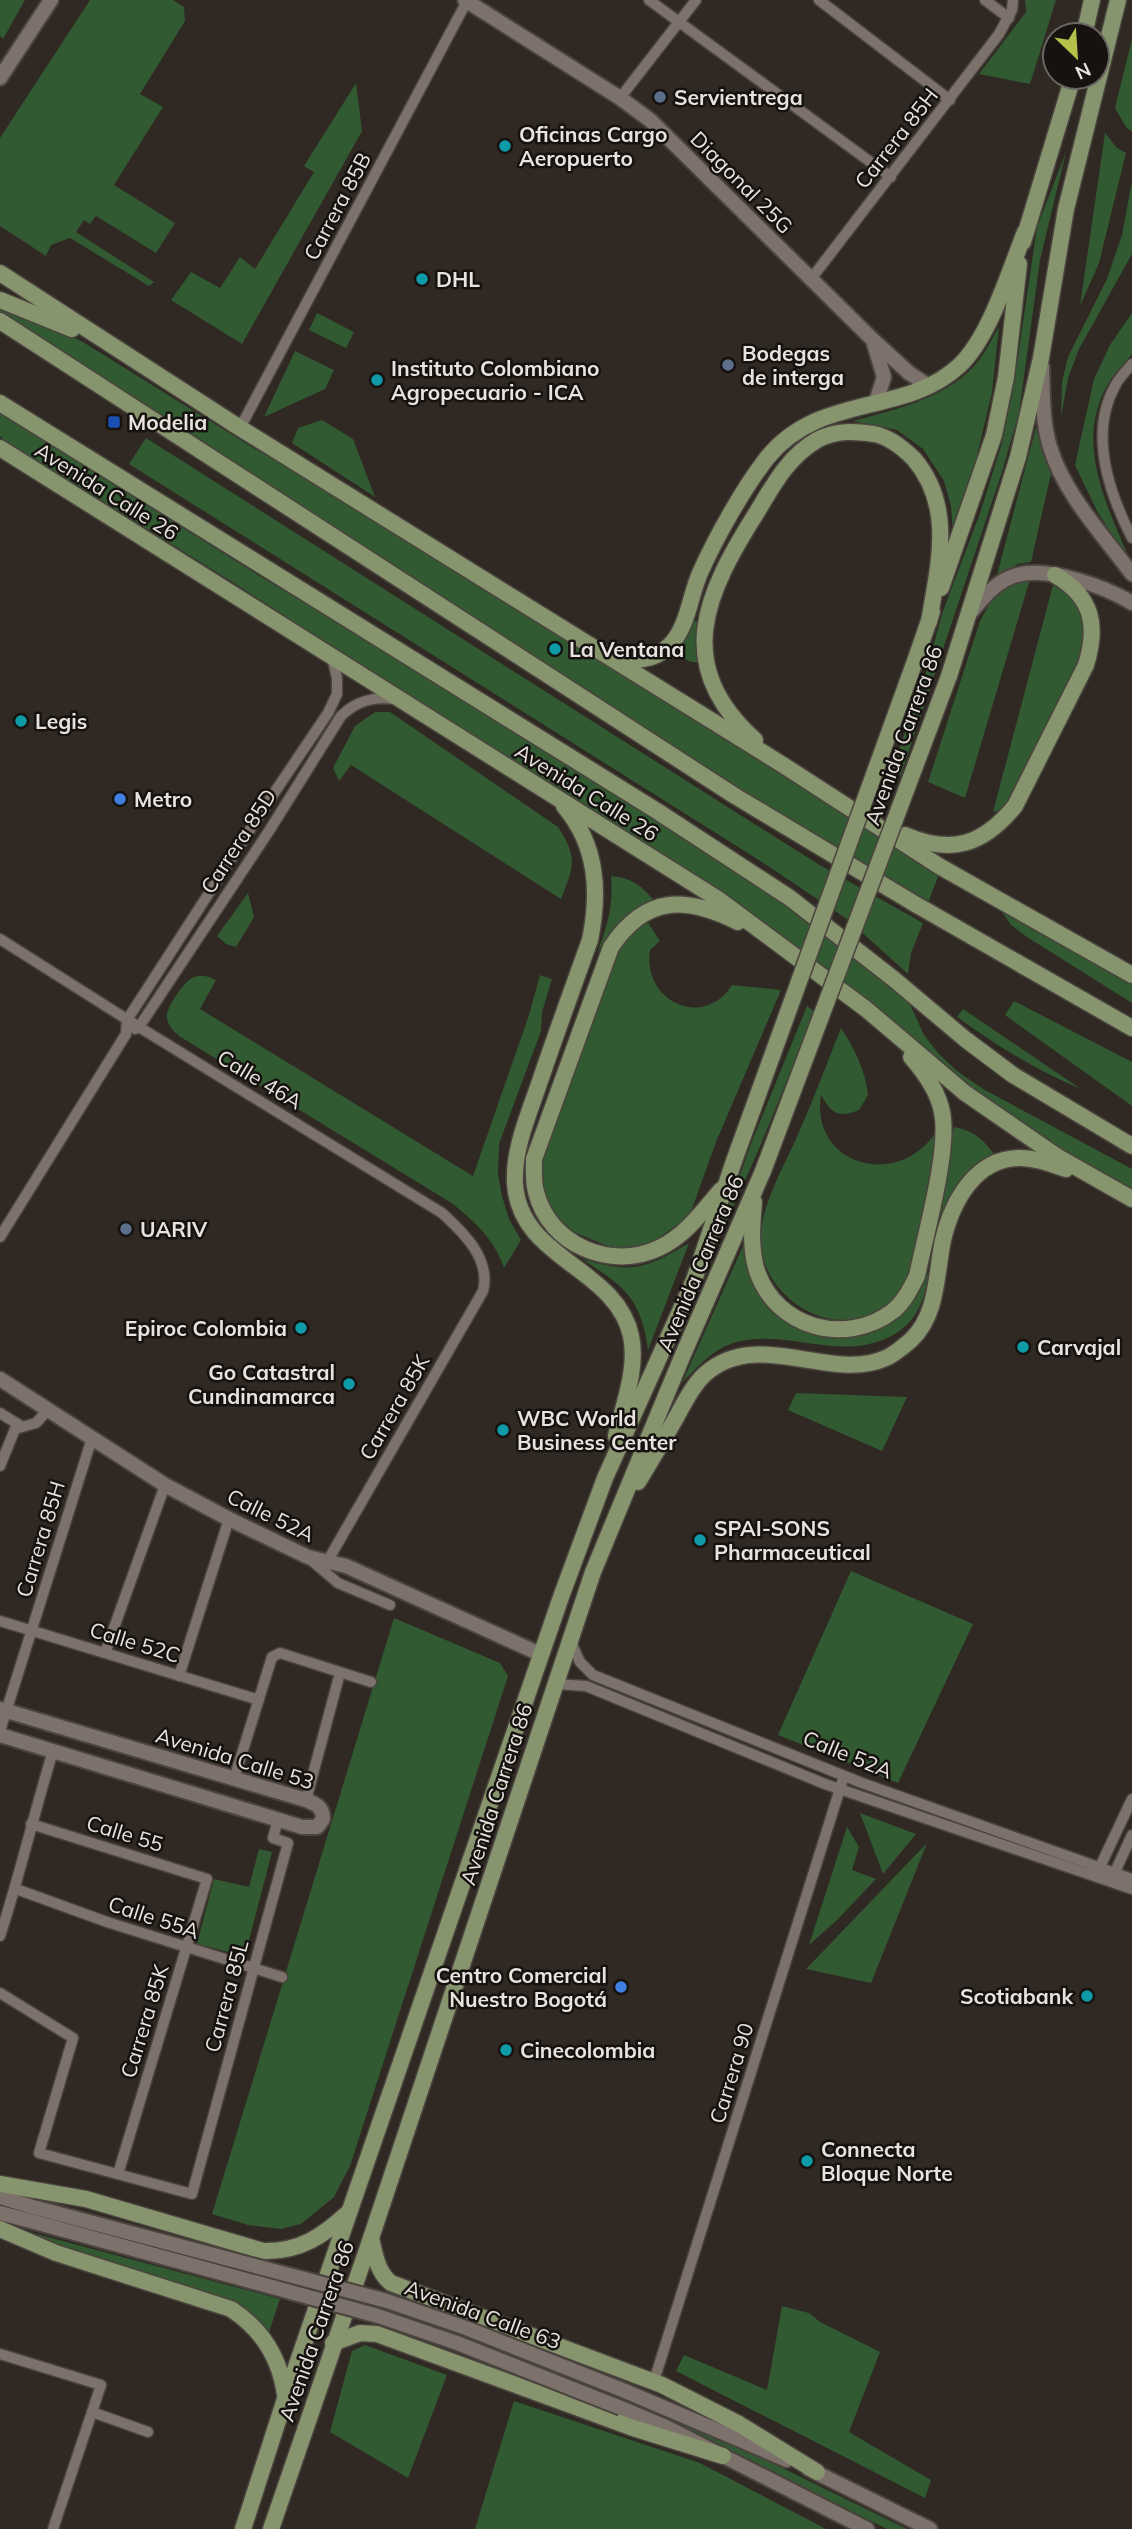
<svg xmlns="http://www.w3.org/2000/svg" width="1132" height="2529" viewBox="0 0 1132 2529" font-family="Mulish,sans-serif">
<rect width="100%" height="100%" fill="#302822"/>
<g fill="#315a32">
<polygon points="0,0 25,0 3,39 0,36"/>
<polygon points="90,0 173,0 184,7 185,21 140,94 163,107 114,185 175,223 156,253 96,216 90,224 84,220 76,232 154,282 149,286 70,238 51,245 46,256 0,226 0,138"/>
<polygon points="1025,0 1056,0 1030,84 979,74 1026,12"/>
<polygon points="1132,39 1132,132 1126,127 1115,108"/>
<polygon points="356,83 362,131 242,344 171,300 191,272 220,288 240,257 255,269 314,172 304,166"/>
<polygon points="1105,133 1117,148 1126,153 1099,263 1080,306"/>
<polygon points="1066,152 1040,260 1019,413 1002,472 901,775 891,772 924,679 943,611 980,513 1002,443 1015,377 1037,227"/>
<polygon points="1132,181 1132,254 1079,349 1068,378 1061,417 1062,382 1068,357 1107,279 1122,235"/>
<polygon points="0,309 48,325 83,342 255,449 322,486 939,874 928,903 825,845 0,315"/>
<polygon points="317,313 354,332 346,348 309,330"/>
<path d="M1132,313V354C1125,362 1117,370 1111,379C1071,442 1108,505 1132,566L1097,511L1075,465L1094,379L1110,345Z"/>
<path d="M999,327L992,392L972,477L953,533L951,506L944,481L923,449L897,430L853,421C896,409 950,398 979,360C987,350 992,338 999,327Z"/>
<polygon points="295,351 334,370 325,389 264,417"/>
<polygon points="0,413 261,577 466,699 752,881 809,920 909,1002 924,1035 938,1053 957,1071 983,1089 1132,1169 1132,1194 1059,1152 975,1093 864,996 750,914 226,578 5,441 0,436"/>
<polygon points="322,420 353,439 375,497 292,443 298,428"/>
<polygon points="1036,427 1051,474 1031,562 1018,564 997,575"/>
<polygon points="146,438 734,811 818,864 923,923 911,953 908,974 847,919 762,862 129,464"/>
<polygon points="1030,579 965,798 928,782 980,621 995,594 1007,586"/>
<polygon points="1053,585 1062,588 1077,601 1087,627 1081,665 1004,809 993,812"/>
<path d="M692,620L698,622L699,662C689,664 681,657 675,649Z"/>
<path d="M375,712H390L558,827C578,858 574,866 561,899L351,765L339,781L333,768L355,726Z"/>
<path d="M611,876C631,878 642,885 654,901C626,911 612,929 597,953C607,928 614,903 611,876Z"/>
<polygon points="248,893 254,917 236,947 226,944 217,936"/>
<polygon points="1000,909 1132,982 1132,1003 1027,937 1011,925"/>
<path d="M645,918L660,941L650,950C642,1002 704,1030 732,985L781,990L716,1142L692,1209L683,1221L651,1243L629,1248H612L574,1232L552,1212L541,1188V1152L611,954Z"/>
<path d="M540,975L552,979L542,1012L541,1031L499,1144L498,1175L502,1196L509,1219L521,1240L504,1268C495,1240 475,1222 453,1204L179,1036C174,1031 168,1026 167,1018C165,1008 185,980 194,977C202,974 209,977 216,980L200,1009L473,1176L529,1015Z"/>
<polygon points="1014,1001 1132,1062 1132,1106 1005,1015"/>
<polygon points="807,1006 815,1012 759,1149 711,1256 752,1141"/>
<path d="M963,1009L1081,1089C1036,1070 997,1046 957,1017Z"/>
<path d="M841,1028C854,1047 866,1072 868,1095L859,1110C837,1119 831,1112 821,1095C810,1163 894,1190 934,1135H939L914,1269C903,1292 884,1314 856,1319C810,1327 762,1288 761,1242C760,1204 785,1166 799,1132C814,1098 827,1063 841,1028Z"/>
<path d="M954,1127C973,1130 983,1139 994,1154C958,1171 951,1192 936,1228Z"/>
<path d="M689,1243L648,1350C641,1297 624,1287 582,1259C633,1274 645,1269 689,1243Z"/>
<path d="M743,1246C755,1307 776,1308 826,1335L910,1303L929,1272C925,1301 915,1327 885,1339C835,1360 787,1329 737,1342C714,1348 698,1366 682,1383Z"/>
<polygon points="796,1393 907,1397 882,1451 788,1410"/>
<polygon points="851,1571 973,1624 898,1783 778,1735"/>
<polygon points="394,1618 500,1663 508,1676 350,2166 334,2197 301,2224 281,2229 248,2225 212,2214"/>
<polygon points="860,1813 916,1834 883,1874"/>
<polygon points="847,1827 859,1847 852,1870 876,1879 837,1920 809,1945"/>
<polygon points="927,1843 871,1983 806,1969"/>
<polygon points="259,1849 272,1852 245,1956 197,1944 214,1879 249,1887"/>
<polygon points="18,2229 280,2299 269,2332 245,2309 53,2246"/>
<polygon points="782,2306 809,2313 820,2322 880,2352 849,2432 931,2480 925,2498 676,2371 684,2355 767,2390"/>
<polygon points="365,2345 447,2375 408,2478 330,2432 352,2351"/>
<polygon points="514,2401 700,2463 826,2529 475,2529"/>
<polygon points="645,2407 721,2438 907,2529 887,2529"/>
</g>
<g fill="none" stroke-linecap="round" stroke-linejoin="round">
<g stroke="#4a433e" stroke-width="13">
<g id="street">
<polyline points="649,0 891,177"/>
<polyline points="819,0 950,100"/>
<polyline points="985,0 1009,18"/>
<polyline points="620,98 696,0"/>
<polyline points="811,279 999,34 1012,10 1013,0"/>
<path d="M1132,364C1126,371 1119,378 1115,386C1089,433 1109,493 1132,538"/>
<polyline points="240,428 467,1"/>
<path d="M0,939L139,1027L442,1213C464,1233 491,1259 483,1291L327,1562"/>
<path d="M135,1029L139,1027L269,831L341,716C355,702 374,696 394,699"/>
<polyline points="0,1237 126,1034 127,1020 264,808 328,713 337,694 337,678 332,657"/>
<polyline points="0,1413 21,1426"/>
<polyline points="0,1466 15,1429 36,1423 48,1410"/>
<polyline points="311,1560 338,1583 390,1605"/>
<polyline points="0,1621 259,1700"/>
<polyline points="570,1640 580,1662 593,1675 862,1783 1132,1879"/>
<polyline points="105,1653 165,1485"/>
<polyline points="179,1676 229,1519"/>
<polyline points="555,1684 586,1686 825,1784 1132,1889"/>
<polyline points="0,1731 92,1438"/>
<polyline points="234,1779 272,1657 280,1653 371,1682"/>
<polyline points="306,1800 340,1673"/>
<polyline points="31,1824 207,1879 118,2174"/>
<polyline points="1098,1871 1132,1799"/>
<polyline points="1113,1876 1132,1835"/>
<polyline points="16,1889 107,1922 282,1977"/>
<path d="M0,1936C20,1875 34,1813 53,1751"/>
<polyline points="0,1993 73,2038 39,2153 192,2194 288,1843 273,1838 278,1820"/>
<polyline points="0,2354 101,2385 53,2529"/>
<polyline points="654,2381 844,1776"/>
<polyline points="92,2412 148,2432"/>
</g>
</g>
<g stroke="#4a433e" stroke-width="18">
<g id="secondary">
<polyline points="465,0 620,98 650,120 873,340 909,373 929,386"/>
<polyline points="0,78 51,0"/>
<polyline points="874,344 884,377 876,402"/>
<path d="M1042,366C1043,393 1042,421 1050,447C1064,494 1103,535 1132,574"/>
<path d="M971,612C984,597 997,580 1017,575C1048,566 1106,587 1132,603"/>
<polyline points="0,1379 165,1485 229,1519 308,1557 346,1566 540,1654"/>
<path d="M0,1709L306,1800C316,1804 323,1807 323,1819L317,1827H302L0,1735"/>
<polyline points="0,2197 33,2207"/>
<polyline points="0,2213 27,2220"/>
<polyline points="625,2391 787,2460"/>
<polyline points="621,2408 666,2427 867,2529"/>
<polyline points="809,2469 930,2529"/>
</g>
</g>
<g stroke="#4a433e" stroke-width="19">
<g id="primary">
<polyline points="1084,35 1092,0"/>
<polyline points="1023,242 1073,77"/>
<polyline points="0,273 240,428 783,765 939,866 1132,975"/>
<polyline points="0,300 72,329"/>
<polyline points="0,321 735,796 915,904 1132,1028"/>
<polyline points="0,403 657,811 790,898 895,980 965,1039 1013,1075 1132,1146"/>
<polyline points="0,448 718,899 866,1009 965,1093 1058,1157 1132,1199"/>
<polyline points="941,588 994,435 1006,377 1019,264"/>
<path d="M615,658C636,661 654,661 669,646C688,628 690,595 700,573C716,537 743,489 767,458C820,392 905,417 960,365C990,336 1009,272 1025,232"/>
<polyline points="915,661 932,612"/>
<polyline points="949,676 1018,457 1041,358 1066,209 1118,0"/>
<path d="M755,740C671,664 706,593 757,512C774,484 788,457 817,440C836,430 854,431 874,434C890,437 903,448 914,459C955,507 938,566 929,622"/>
<path d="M564,806C597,845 600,891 590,940C573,987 556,1034 540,1081C529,1114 513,1149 515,1184C520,1260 616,1267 631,1336C638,1368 623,1406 616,1436"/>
<path d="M905,835C952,855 983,845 1015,806L1086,665C1098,626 1093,597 1055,575"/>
<path d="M721,1190C703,1211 685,1236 659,1248C611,1271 549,1245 536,1192C533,1181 534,1170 534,1159L611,947C646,895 685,896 738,922"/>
<path d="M754,1202C752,1224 750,1250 757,1271C776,1328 846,1347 893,1311C904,1302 911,1288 917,1276C925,1236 950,1149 942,1112C938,1091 925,1073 911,1057"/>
<path d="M638,1482C650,1462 662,1443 673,1423C683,1406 691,1387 705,1374C758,1327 830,1383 886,1358C895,1354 904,1346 911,1340C938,1315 936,1273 943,1240C952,1202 975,1158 1020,1158C1036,1158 1051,1164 1066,1169"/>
<path d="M0,2184L86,2199L263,2251C300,2252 323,2236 349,2212"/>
<path d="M0,2229L56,2253L231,2309C263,2330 280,2358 285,2395"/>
<path d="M371,2238C375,2254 377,2272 391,2283L662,2385L739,2424L817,2472"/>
<polyline points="333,2343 360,2333 377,2334 633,2428 723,2456"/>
<polyline points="243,2529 285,2399 561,1597 605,1478 694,1280 734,1161"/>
<polyline points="271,2529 371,2238 593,1572 682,1357 763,1171"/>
</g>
</g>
<use href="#street" stroke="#7c726b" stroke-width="10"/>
<use href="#secondary" stroke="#7c726b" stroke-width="14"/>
<use href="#primary" stroke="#86956d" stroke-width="16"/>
<g stroke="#4a433e" stroke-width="18" stroke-linecap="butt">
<g id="secondary-bridge">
<polyline points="33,2207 387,2301 466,2328 625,2391"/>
<polyline points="27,2220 378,2316 457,2343 621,2408"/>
</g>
</g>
<g stroke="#4a433e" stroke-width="19" stroke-linecap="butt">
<g id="primary-bridge">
<polyline points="734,1161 915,661"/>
<polyline points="763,1171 949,676"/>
</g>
</g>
<use href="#secondary-bridge" stroke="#7c726b" stroke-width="14"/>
<use href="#primary-bridge" stroke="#86956d" stroke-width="16"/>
</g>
<g fill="#5c6f8a" stroke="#15120f" stroke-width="2.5">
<circle cx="660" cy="97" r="7"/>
<circle cx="728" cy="365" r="7"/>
<circle cx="126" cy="1229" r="7"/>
</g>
<g fill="#0f9aa8" stroke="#15120f" stroke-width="2.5">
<circle cx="505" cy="146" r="7"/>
<circle cx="422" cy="279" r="7"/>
<circle cx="377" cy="380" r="7"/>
<circle cx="555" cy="649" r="7"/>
<circle cx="21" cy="721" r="7"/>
<circle cx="301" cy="1328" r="7"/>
<circle cx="1023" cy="1347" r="7"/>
<circle cx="349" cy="1384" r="7"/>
<circle cx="503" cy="1430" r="7"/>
<circle cx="700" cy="1540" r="7"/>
<circle cx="1087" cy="1996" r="7"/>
<circle cx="506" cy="2050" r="7"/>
<circle cx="807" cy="2161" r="7"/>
</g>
<rect fill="#1a4fb4" stroke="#15120f" stroke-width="2.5" x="107" y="415" width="14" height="14" rx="3.5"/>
<g fill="#3f7fe0" stroke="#15120f" stroke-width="2.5">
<circle cx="120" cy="799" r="7"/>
<circle cx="621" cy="1987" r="7"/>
</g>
<g text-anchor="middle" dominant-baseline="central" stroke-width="5" stroke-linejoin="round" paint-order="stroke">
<g font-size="21" font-weight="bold" fill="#e8e3de" stroke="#15120f" text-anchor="start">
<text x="674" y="97">Servientrega</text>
<text x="519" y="134">Oficinas Cargo<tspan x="519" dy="24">Aeropuerto</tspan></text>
<text x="436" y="279">DHL</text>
<text x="742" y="353">Bodegas<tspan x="742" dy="24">de interga</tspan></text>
<text x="391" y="368">Instituto Colombiano<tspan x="391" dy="24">Agropecuario - ICA</tspan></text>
<text x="128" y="422">Modelia</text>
<text x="569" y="649">La Ventana</text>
<text x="35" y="721">Legis</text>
<text x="134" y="799">Metro</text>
<text x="140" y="1229">UARIV</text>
<text x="287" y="1328" text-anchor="end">Epiroc Colombia</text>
<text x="1037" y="1347">Carvajal</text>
<text x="335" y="1372" text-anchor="end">Go Catastral<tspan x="335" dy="24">Cundinamarca</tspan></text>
<text x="517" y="1418">WBC World<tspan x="517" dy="24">Business Center</tspan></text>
<text x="714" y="1528">SPAI-SONS<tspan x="714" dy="24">Pharmaceutical</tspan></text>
<text x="607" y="1975" text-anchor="end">Centro Comercial<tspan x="607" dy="24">Nuestro Bogotá</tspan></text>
<text x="1073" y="1996" text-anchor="end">Scotiabank</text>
<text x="520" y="2050">Cinecolombia</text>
<text x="821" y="2149">Connecta<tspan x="821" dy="24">Bloque Norte</tspan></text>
</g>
<g font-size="21" fill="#e8e3de" stroke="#15120f">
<text transform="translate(896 138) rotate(-52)">Carrera 85H</text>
<text transform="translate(742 182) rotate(45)">Diagonal 25G</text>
<text transform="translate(337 206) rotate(-62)">Carrera 85B</text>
<text transform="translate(107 491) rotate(32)">Avenida Calle 26</text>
<text transform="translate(903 735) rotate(-70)">Avenida Carrera 86</text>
<text transform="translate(587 792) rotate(32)">Avenida Calle 26</text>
<text transform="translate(238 841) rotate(-57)">Carrera 85D</text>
<text transform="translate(260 1079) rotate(31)">Calle 46A</text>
<text transform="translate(700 1263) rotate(-67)">Avenida Carrera 86</text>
<text transform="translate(394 1407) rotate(-60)">Carrera 85K</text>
<text transform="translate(271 1515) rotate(26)">Calle 52A</text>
<text transform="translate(40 1539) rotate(-73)">Carrera 85H</text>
<text transform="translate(135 1642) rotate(17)">Calle 52C</text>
<text transform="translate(848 1754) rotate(22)">Calle 52A</text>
<text transform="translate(235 1758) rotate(17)">Avenida Calle 53</text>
<text transform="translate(496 1794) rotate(-72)">Avenida Carrera 86</text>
<text transform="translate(125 1833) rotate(17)">Calle 55</text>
<text transform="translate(154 1917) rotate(18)">Calle 55A</text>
<text transform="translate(226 1996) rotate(-75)">Carrera 85L</text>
<text transform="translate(144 2021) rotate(-73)">Carrera 85K</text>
<text transform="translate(731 2073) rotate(-73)">Carrera 90</text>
<text transform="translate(483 2314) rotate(20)">Avenida Calle 63</text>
<text transform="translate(316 2331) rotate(-71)">Avenida Carrera 86</text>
</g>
</g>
<g transform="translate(1076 56) rotate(155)"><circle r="33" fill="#15120f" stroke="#696662" stroke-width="2"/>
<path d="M0-5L12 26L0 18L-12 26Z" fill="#b6c149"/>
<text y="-10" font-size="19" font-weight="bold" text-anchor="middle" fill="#e8e3de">N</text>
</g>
</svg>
